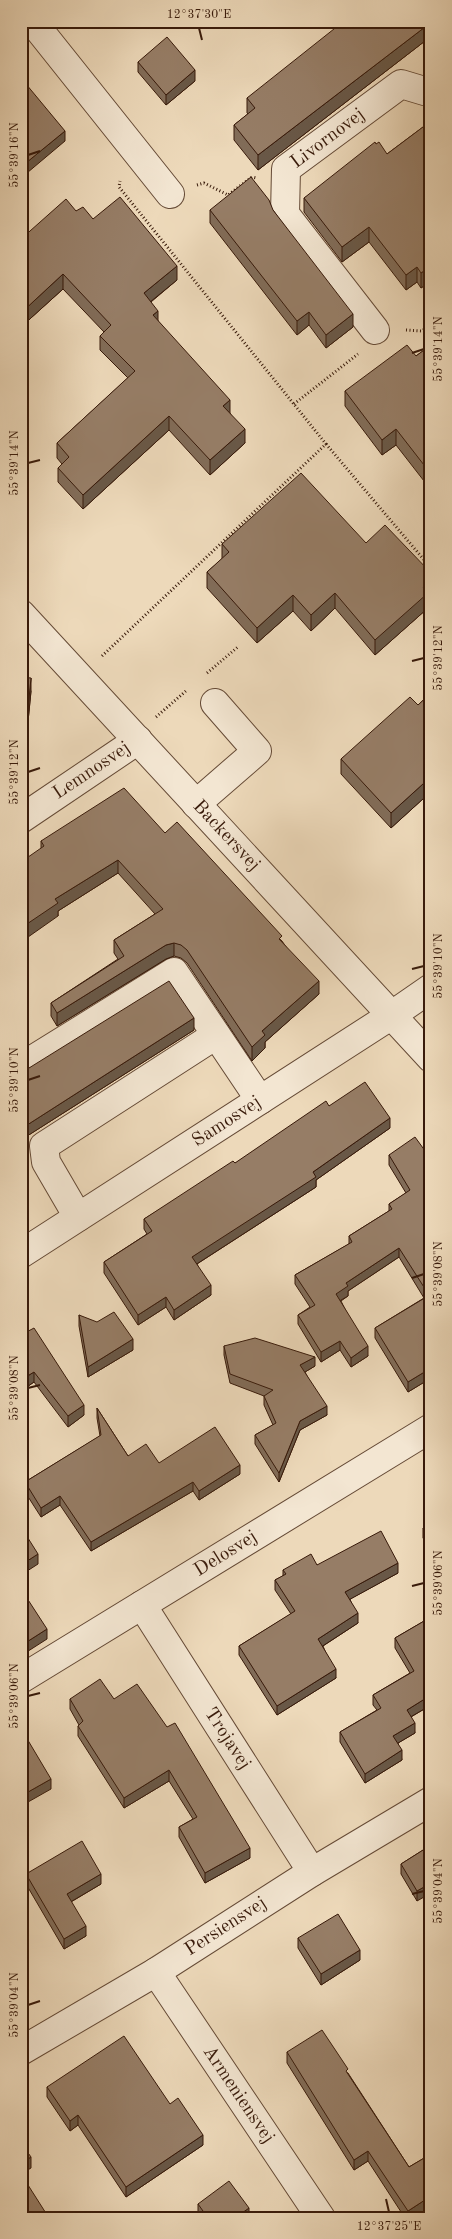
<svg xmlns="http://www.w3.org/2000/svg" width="452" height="2239" viewBox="0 0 452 2239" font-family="'Old Standard TT',serif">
<rect width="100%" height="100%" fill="#edd9ba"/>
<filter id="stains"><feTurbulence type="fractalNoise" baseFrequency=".004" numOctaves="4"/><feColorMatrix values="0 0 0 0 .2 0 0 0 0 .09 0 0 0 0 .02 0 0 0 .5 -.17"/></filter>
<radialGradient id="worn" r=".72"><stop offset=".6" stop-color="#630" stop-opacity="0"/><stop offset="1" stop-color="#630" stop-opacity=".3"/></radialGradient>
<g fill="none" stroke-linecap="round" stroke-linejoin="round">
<g stroke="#654a36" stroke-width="30">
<g id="minor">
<polyline points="32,21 170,194"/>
<polyline points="375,330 285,214 286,169 401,84 431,93"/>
<polyline points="21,614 431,1058"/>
<polyline points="196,804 257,751 215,703"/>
<polyline points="21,819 138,740"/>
<polyline points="21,1067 174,972 260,1100"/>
<polyline points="78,1217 46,1162 44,1146 216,1035"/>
<polyline points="21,1254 392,1015 431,988"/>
<polyline points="142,1605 312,1872"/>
<polyline points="21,1679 431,1428"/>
<polyline points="156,1972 321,2218"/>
<polyline points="21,2051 156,1972 312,1872 431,1801"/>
</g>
</g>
<g stroke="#381a0a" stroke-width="3" stroke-dasharray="1 2.5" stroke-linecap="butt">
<polyline points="197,185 204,183 228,195 252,177 256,178"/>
<polyline points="406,330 422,331 431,324"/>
<polyline points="294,404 358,354"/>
<polyline points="326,444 431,568"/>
<polyline points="102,656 326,444 119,187 120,181"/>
<polyline points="207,673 239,646"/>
<polyline points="156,717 187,690"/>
</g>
<use href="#minor" stroke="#f3e6d2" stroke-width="28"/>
</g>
<g fill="#816c58" stroke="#381a0a">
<polygon points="431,21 431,49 425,41 258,170 234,140 234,125 248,114 247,113 247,98"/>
<polygon points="138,62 195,81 166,105 138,72"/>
<polygon points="431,121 431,281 421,288 417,282 406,290 369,242 342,262 304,212 304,198 387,154"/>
<polygon points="210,210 273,210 353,327 326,348 309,325 297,335 210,223"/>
<polygon points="76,211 93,219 177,280 151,302 158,321 230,413 245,443 210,475 169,430 83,509 58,482 58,468 62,464 57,458 57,443 128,378 100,350 100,336 104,332 63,289 21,327"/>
<polygon points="431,345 431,490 396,445 382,455 345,406 345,391 416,356"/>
<polygon points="366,543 431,573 431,594 428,597 428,608 375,655 335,608 311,631 293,611 257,643 207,588 207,572 222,559 222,544"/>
<polygon points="21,677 31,691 26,742 21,742"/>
<polygon points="431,693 431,805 424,798 391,828 341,774 341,759 418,705"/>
<polygon points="165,833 282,941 319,994 265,1042 265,1048 252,1061 187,963 181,958 174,956 166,959 57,1026 51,1016 51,1003 118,959 114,953 114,940 155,914 118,873 58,911 58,916 41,849 41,841"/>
<polygon points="194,1030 24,1138 21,1134 21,1070"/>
<polygon points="329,1106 390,1128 316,1180 316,1187 197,1264 211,1295 174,1320 166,1307 138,1325 104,1273 104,1262 147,1234 144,1229 144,1219"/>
<polygon points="389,1155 431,1159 431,1378 408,1392 375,1338 375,1328 424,1298 399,1257 348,1291 348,1296 341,1301 368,1356 351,1367 340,1350 321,1362 298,1324 298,1315 310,1307 295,1284 295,1275 349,1244 349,1236 389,1211 389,1204 406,1193 389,1165"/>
<polygon points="79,1315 133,1350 88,1377 79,1326"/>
<polygon points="21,1335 84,1415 68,1427 34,1382 21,1391"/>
<polygon points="224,1346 315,1366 305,1372 327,1415 300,1430 279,1482 255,1444 255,1435 273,1425 264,1405 264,1396 230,1383 224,1355"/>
<polygon points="97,1408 128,1456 159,1463 240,1474 199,1500 193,1491 91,1551 60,1505 41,1517 25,1492 25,1482 100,1436 97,1418"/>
<polygon points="431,1523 431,1549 423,1538 423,1528"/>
<polygon points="317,1565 398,1573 350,1599 358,1623 323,1646 336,1678 277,1715 239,1655 239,1646 291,1614 275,1590 275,1580 283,1576 283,1570"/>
<polygon points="431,1617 431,1705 411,1717 415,1733 398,1743 402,1760 365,1783 340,1742 340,1732 377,1710 373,1705 373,1695 410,1673 395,1648 395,1638"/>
<polygon points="70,1699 114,1699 250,1858 205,1883 179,1837 179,1827 193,1819 169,1781 124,1808 78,1736 78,1726 79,1725 70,1709"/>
<polygon points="431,1845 417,1901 401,1874 401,1864"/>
<polygon points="26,1874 101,1884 71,1902 86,1936 64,1949 26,1884"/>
<polygon points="298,1938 360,1960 321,1985 298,1948"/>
<polygon points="287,2052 348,2073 409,2167 431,2154 431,2207 413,2218 405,2218 368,2161 354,2170 287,2063"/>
<polygon points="47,2087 170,2104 203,2145 126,2197 78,2125 70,2131 47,2097"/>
<polygon points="198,2204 249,2218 200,2218 198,2214"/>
</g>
<g fill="#695847" stroke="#381a0a">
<polygon points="425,27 425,41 258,170 258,155"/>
<polygon points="195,70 195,81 166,105 166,95"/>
<polygon points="65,131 65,141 21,178 21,167"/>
<polygon points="369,227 369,242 342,262 342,247"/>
<polygon points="177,266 177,280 144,307 144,293"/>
<polygon points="431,266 431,281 421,288 421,273"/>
<polygon points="417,267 417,282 406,290 406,275"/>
<polygon points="63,274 63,289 21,327 21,313"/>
<polygon points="158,311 158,325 153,315"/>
<polygon points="309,312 309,325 297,335 297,321"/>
<polygon points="353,314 353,327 326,348 326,335"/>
<polygon points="230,400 230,414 223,406"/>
<polygon points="169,416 169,430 83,509 83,495"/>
<polygon points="245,429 245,443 210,475 210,460"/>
<polygon points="396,429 396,445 382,455 382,440"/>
<polygon points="431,579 431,594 428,597 428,608 375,655 375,640 423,587"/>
<polygon points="335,593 335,608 311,631 311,615"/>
<polygon points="293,595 293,611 257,643 257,628"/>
<polygon points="31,678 31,691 26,742 26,729"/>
<polygon points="424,783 424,798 391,828 391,813"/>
<polygon points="118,860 118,873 58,911 58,916 21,942 21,928 55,899"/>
<polygon points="174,943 174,956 166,959 57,1026 57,1013 166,945"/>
<polygon points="319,981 319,994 265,1042 265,1048 252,1061 252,1047 262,1031"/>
<polygon points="194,1018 194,1030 24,1138 24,1127"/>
<polygon points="390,1118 390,1128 316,1180 316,1187 192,1267 192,1257"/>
<polygon points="399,1248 399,1257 348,1291 348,1296 336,1303 336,1294 346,1283"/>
<polygon points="211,1285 211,1295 174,1320 174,1310"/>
<polygon points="166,1297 166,1307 138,1325 138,1315"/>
<polygon points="133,1339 133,1350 88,1377 88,1367"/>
<polygon points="340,1341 340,1350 321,1362 321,1352"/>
<polygon points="368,1346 368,1356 351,1367 351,1358"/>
<polygon points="315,1357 315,1366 300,1375 300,1365"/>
<polygon points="431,1368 431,1378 408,1392 408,1382"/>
<polygon points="34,1372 34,1382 21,1391 21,1380"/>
<polygon points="84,1405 84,1415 68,1427 68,1416"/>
<polygon points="327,1406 327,1415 300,1430 279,1482 279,1473 300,1421"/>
<polygon points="240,1465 240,1474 199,1500 199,1491"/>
<polygon points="193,1482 193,1491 91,1551 91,1542"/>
<polygon points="60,1496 60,1505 41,1517 41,1508"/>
<polygon points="38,1554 38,1564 21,1575 21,1565"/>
<polygon points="398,1563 398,1573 345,1602 345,1592"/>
<polygon points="358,1613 358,1623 318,1649 318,1639"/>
<polygon points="47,1629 47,1639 22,1655 22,1645"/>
<polygon points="336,1669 336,1678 277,1715 277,1706"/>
<polygon points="431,1695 431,1705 407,1719 407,1710"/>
<polygon points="415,1723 415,1733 393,1746 393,1736"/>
<polygon points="402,1750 402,1760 365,1783 365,1774"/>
<polygon points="169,1770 169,1781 124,1808 124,1798"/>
<polygon points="51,1779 51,1789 21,1806 21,1796"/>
<polygon points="250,1848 250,1858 205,1883 205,1873"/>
<polygon points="101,1874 101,1884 67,1904 67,1894"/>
<polygon points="431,1883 431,1893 417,1901 417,1891"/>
<polygon points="86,1926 86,1936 64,1949 64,1939"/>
<polygon points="360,1950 360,1960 321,1985 321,1974"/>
<polygon points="78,2115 78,2125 70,2131 70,2121"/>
<polygon points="203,2135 203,2145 126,2197 126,2187"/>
<polygon points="368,2151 368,2161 354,2170 354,2160"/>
<polygon points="31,2157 31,2168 21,2174 21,2163"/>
<polygon points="431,2196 431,2207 413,2218 408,2218 408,2211"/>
<polygon points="249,2208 249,2218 235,2218"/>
</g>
<g fill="#967d66" stroke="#381a0a">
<polygon points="344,21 431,21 431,34 425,27 258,155 234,125 255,108 247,98"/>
<polygon points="167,37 195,70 166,95 138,62"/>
<polygon points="21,78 65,131 21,167"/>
<polygon points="431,121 431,266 421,273 417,267 406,275 369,227 342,247 304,198 375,142 376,144 379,142 387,154"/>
<polygon points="251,177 269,200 273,210 353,314 326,335 309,312 297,321 210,210"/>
<polygon points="120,197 177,266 144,293 158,311 153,315 230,400 223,406 245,429 210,460 169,416 83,495 58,468 69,457 57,443 135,371 100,336 111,325 63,274 21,313 21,239 66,199 76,211 83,207 93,219"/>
<polygon points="407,345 416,356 431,345 431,474 396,429 382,440 345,391"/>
<polygon points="301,473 366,543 385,525 431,573 431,579 423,587 428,593 375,640 335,593 311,615 293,595 257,628 207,572 229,552 222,544"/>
<polygon points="21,677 31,678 26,729 21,729"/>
<polygon points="431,693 431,790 424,783 391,813 341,759 410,697 418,705"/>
<polygon points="124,788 165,833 177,822 282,936 279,939 319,981 262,1031 265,1035 252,1047 187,950 181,945 174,943 166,945 57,1013 51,1003 124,956 114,940 163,909 118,860 55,899 58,903 21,928 21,862 44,846 41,841"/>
<polygon points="169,981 194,1018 24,1127 21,1122 21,1070 29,1068"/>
<polygon points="365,1082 390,1118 313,1172 316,1177 192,1257 211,1285 174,1310 166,1297 138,1315 104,1262 152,1231 144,1219 233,1161 235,1163 326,1101 329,1106"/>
<polygon points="415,1137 431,1159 431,1294 429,1295 399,1248 346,1283 348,1286 336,1294 368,1346 351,1358 340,1341 321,1352 298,1315 315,1305 295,1275 352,1242 349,1236 392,1209 389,1204 410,1190 389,1155"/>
<polygon points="428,1296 431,1301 431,1368 408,1382 375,1328"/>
<polygon points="114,1312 133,1339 88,1367 79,1315 97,1322"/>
<polygon points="34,1328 84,1405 68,1416 34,1372 21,1380 21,1335"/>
<polygon points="255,1338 315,1357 300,1365 327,1406 300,1421 279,1473 255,1435 276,1423 264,1396 273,1390 230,1374 224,1346"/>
<polygon points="97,1408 128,1456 146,1444 159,1463 215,1427 240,1465 199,1491 193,1482 91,1542 60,1496 41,1508 25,1482 101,1435"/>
<polygon points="431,1523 431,1539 423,1528"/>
<polygon points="21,1527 38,1554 21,1565"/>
<polygon points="381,1531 398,1563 345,1592 358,1613 318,1639 336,1669 277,1706 239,1646 295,1611 275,1580 286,1574 283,1570 311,1554 317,1565"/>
<polygon points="21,1589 47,1629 22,1645 21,1644"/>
<polygon points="431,1617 431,1695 407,1710 415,1723 393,1736 402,1750 365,1774 340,1732 381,1708 373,1695 414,1671 395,1638"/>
<polygon points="100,1679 114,1699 137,1684 167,1727 175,1723 250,1848 205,1873 179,1827 197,1817 169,1770 124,1798 78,1726 83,1721 70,1699"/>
<polygon points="26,1737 51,1779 21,1796 21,1740"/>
<polygon points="82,1841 101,1874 67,1894 86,1926 64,1939 26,1874"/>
<polygon points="431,1845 431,1883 417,1891 401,1864"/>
<polygon points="338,1914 360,1950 321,1974 298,1938"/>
<polygon points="322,2030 348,2069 346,2071 409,2167 431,2154 431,2196 408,2211 368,2151 354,2160 287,2052"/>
<polygon points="124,2036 170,2104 178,2098 203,2135 126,2187 78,2115 70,2121 47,2087"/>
<polygon points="21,2143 31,2157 21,2163"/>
<polygon points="21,2174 49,2218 21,2218"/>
<polygon points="229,2181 249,2208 235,2218 208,2218 198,2204"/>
</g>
<path fill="none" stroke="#381a0a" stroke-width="2" d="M199,28L202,40M28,155L40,151M412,353L424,349M28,463L40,460M412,661L424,658M28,772L40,768M412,969L424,966M28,1080L40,1076M412,1278L424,1274M28,1388L40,1385M412,1586L424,1583M28,1696L40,1693M412,1894L424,1891M28,2005L40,2001M386,2199L389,2212"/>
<g text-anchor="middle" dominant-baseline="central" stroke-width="4" stroke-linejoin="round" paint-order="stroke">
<g font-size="19" fill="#381a0a" stroke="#f3e6d2">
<text transform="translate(328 139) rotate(-37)">Livornovej</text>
<text transform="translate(92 771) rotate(-34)">Lemnosvej</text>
<text transform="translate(226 836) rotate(47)">Backersvej</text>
<text transform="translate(227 1122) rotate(-33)">Samosvej</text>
<text transform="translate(226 1554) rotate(-32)">Delosvej</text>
<text transform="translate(227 1739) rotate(57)">Trojavej</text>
<text transform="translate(226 1927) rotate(-33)">Persiensvej</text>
<text transform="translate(238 2095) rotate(56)">Armeniensvej</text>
</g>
</g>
<rect width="452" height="2239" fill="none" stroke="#edd9ba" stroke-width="55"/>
<rect x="28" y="28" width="396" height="2184" fill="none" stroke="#381a0a" stroke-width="2"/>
<g font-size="12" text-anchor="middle" fill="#381a0a">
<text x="199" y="18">12°37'30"E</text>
<text transform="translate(14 155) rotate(-90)" y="4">55°39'16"N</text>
<text transform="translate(438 349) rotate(-90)" y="4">55°39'14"N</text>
<text transform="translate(14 463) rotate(-90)" y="4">55°39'14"N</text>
<text transform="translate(438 658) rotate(-90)" y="4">55°39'12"N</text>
<text transform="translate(14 772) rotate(-90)" y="4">55°39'12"N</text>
<text transform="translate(438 966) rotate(-90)" y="4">55°39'10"N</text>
<text transform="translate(14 1080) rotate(-90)" y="4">55°39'10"N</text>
<text transform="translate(438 1274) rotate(-90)" y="4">55°39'08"N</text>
<text transform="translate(14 1388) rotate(-90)" y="4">55°39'08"N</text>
<text transform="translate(438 1583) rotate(-90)" y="4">55°39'06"N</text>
<text transform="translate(14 1696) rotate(-90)" y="4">55°39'06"N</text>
<text transform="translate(438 1891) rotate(-90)" y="4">55°39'04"N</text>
<text transform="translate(14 2005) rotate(-90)" y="4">55°39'04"N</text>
<text x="389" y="2230">12°37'25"E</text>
</g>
<rect width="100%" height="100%" filter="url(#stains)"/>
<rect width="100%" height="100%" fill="url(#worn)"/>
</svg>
